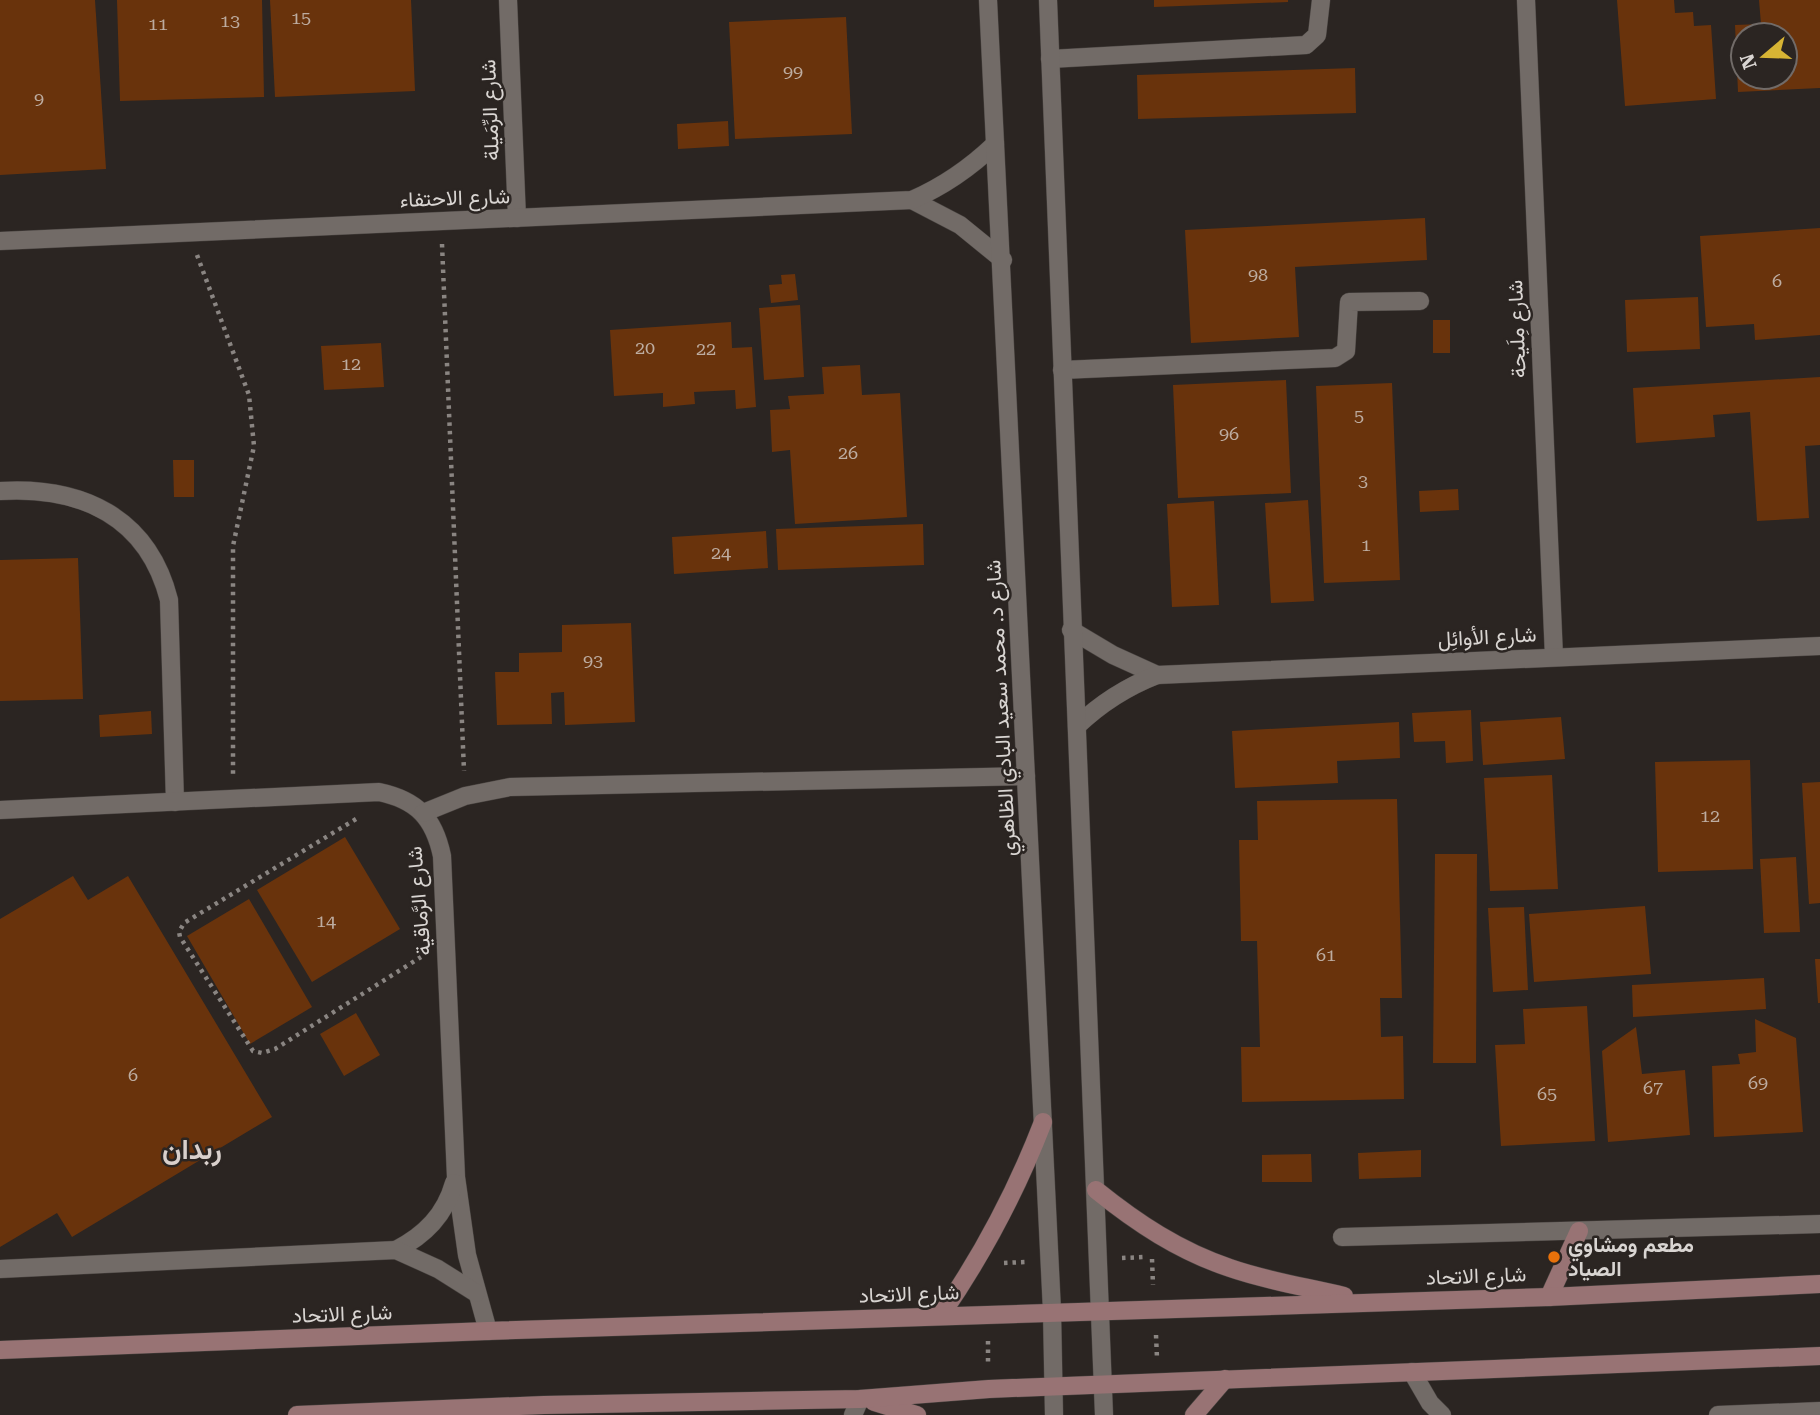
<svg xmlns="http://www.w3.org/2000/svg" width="1820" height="1415" viewBox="0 0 1820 1415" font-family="'Roboto Serif',Vazirmatn,serif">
<rect width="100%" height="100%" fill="#2b2522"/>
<g fill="#69330c" fill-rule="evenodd">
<polygon points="0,0 95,0 106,169 0,175"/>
<polygon points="117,0 262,0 264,97 120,101"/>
<polygon points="270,0 411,0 415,91 275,97"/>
<polygon points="1154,0 1288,0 1288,2 1154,7"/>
<polygon points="1617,0 1674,0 1675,13 1693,12 1694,26 1711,25 1716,99 1625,106"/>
<path d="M1759,0H1820V88L1738,92L1735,25L1761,24ZM1743,35H1785V77H1743Z"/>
<polygon points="846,17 852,134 735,139 729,22"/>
<polygon points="1355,68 1356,113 1138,119 1137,75"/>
<polygon points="728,121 729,146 678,149 677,124"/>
<polygon points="1425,218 1427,260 1295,267 1299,337 1191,343 1185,230"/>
<polygon points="1820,228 1820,335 1755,340 1754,324 1706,327 1700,236"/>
<polygon points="795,274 798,300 771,303 769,285 782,284 781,275"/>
<polygon points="1698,297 1700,349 1627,352 1625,300"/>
<polygon points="800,305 804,377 764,380 759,308"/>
<rect x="1433" y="320" width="17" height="33"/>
<polygon points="731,322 732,348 752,347 756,407 736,409 735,390 694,392 695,404 663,407 663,393 614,396 610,330"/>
<polygon points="381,343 384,387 324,390 321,346"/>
<polygon points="860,365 862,395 900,393 907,517 795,524 790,450 772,452 770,410 790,409 788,396 824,394 822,367"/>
<polygon points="1820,377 1820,445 1805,446 1809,518 1757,521 1750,412 1713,415 1715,437 1636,443 1633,388"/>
<polygon points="1286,380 1291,493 1178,498 1173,385"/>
<polygon points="1392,383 1400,580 1324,583 1316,386"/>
<polygon points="173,460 194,460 194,497 174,497"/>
<polygon points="1458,489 1459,510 1420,512 1419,491"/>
<polygon points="1308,500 1314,601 1271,603 1265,503"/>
<polygon points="1214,501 1219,605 1172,607 1167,504"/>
<polygon points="923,524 924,565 778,570 776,529"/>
<polygon points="766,531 768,568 674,574 672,537"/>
<polygon points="78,558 83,699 0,701 0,560"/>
<polygon points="631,623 635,722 565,725 564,692 551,693 552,724 497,725 495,672 519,672 519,653 562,652 562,625"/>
<polygon points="1471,710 1473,761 1446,763 1445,741 1414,742 1412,713"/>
<polygon points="151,711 152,734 100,737 99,715"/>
<polygon points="1561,717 1565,759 1483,765 1480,722"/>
<polygon points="1399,722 1400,758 1337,761 1338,783 1235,788 1232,731"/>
<polygon points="1750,760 1753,869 1658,872 1655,762"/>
<polygon points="1552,775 1558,889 1490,891 1484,778"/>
<polygon points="1820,782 1820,903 1809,904 1802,783"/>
<polygon points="1397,799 1402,998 1380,998 1381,1037 1403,1036 1404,1099 1242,1102 1241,1047 1260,1047 1257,941 1241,941 1239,840 1258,840 1257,801"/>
<polygon points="345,837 400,929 312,982 257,890"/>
<polygon points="1435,854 1477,854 1476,1063 1433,1063"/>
<polygon points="1796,857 1800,932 1764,933 1760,859"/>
<polygon points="73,876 88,900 128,876 272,1117 72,1237 57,1213 0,1247 0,919"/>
<polygon points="249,899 312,1007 250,1044 187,936"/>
<polygon points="1645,906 1651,974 1534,982 1529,914"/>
<polygon points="1524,907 1528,990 1493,992 1488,908"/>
<polygon points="1815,959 1820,959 1820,1003 1818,1003"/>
<polygon points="1764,978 1766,1009 1633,1017 1632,985"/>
<polygon points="1587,1006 1595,1141 1501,1146 1495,1045 1525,1044 1523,1009"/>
<polygon points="356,1013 380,1055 344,1076 320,1034"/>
<polygon points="1755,1019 1796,1038 1803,1132 1714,1137 1712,1066 1740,1064 1738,1054 1756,1052"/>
<polygon points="1636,1027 1642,1074 1685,1070 1690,1135 1608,1142 1602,1051"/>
<polygon points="1421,1150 1421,1177 1359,1179 1358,1153"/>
<polygon points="1311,1154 1312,1182 1262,1182 1262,1155"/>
</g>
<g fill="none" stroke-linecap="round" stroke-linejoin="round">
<g stroke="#47423f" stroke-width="19">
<g id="service">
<polyline points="1050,59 1306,45 1317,35 1321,0"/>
<polyline points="1062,370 1335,358 1346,351 1349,302 1420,301"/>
<path d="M0,491C82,486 148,517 169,600L175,802"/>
<path d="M0,810L379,792C417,800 434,818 442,856L456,1177L467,1255L488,1331"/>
<polyline points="423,813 465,796 510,787 1026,776"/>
<path d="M396,1250C425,1235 445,1215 454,1183"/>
<polyline points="0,1269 396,1250 438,1269 476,1293"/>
<polyline points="1412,1372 1430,1403 1442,1415"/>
<polyline points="853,1415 860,1399"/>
<polyline points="1718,1415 1820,1411"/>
</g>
</g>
<g stroke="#47423f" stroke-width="19">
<g id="minor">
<polyline points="508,0 517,218"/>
<polyline points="1526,0 1554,657"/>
<polyline points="912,200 960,225 1003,260"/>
<path d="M0,241L912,200C944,186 970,168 995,144"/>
<polyline points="1071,630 1113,655 1157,675"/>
<path d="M1077,726C1101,703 1126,687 1157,675L1820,646"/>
<polyline points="1342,1237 1820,1224"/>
</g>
</g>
<g stroke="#47423f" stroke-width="19">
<g id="tertiary">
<polyline points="988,0 1052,1311 1054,1415"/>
<polyline points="1048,0 1104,1415"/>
</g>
</g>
<g stroke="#47423f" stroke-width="19">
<g id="secondary">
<path d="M1096,1190C1137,1223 1179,1251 1230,1268C1267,1281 1307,1287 1344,1296"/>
<polyline points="1549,1297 1579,1231"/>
<path d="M941,1315C983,1254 1016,1192 1043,1122"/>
<polyline points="0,1350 488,1331 1549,1297 1820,1284"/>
<polyline points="874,1402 917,1415"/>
<polyline points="297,1415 544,1405 860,1399 989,1389 1820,1356"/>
<polyline points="1194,1415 1225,1379"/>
</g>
</g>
<g stroke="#8a8582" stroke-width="4.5" stroke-dasharray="3.5 5" stroke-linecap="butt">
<polyline points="442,244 464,771"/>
<polyline points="197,255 249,395 254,446 233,546 233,774"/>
<polyline points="356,819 184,923 179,932 180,937 253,1051 262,1053 275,1049 421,957"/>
<polyline points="1122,1258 1145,1257"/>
<polyline points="1152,1259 1153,1285"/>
<polyline points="1004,1263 1026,1262"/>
<polyline points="1156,1335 1157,1358"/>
<polyline points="988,1341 988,1363"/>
</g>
<use href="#service" stroke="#726b67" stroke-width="18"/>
<use href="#minor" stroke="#726b67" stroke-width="18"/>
<use href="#tertiary" stroke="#726b67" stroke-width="18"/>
<use href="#secondary" stroke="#987374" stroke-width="18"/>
</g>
<circle fill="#e8710a" stroke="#2b2522" stroke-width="2.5" cx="1554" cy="1257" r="7"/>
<g text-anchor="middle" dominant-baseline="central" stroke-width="5" stroke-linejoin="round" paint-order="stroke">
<g font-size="18" fill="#bdaca0">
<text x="301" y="17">15</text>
<text x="230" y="20">13</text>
<text x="158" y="23">11</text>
<text x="793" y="71">99</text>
<text x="39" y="98">9</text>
<text x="1258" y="274">98</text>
<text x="1777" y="280">6</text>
<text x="645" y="347">20</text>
<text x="706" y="348">22</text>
<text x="351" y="363">12</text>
<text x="1359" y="415">5</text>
<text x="1229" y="433">96</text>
<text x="848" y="452">26</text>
<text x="1363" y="480">3</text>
<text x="1366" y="544">1</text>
<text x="721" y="552">24</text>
<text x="593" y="660">93</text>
<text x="1710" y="815">12</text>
<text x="326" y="920">14</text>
<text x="1326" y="954">61</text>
<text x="133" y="1074">6</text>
<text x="1758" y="1082">69</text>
<text x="1653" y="1087">67</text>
<text x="1547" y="1093">65</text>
</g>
<g font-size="21" fill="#d9d5d2" stroke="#2b2522">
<text transform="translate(490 110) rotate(-92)">شارع الرِّمَيلة</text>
<text transform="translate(455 198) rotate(-2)">شارع الاحتفاء</text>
<text transform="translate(1517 329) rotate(-92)">شارع مِلَيحة</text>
<text transform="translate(1487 637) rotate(-3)">شارع الأوائِل</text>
<text transform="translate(1001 708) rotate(-93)">شارع د. محمد سعيد البادي الظاهري</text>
<text transform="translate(419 901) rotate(-95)">شارع الرَّماقية</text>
<text transform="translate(1476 1276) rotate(-2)">شارع الاتحاد</text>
<text transform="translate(909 1294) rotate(-2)">شارع الاتحاد</text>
<text transform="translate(342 1314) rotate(-2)">شارع الاتحاد</text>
</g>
<g font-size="21" font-weight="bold" fill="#d9d5d2" stroke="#2b2522" text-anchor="start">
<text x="1568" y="1245">مطعم ومشاوي<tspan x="1568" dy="24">الصياد</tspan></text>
</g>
<g font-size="28" font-weight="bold" fill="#d9d0cc" stroke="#2b2522">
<text x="192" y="1149">ربدان</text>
</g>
</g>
<g transform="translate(1764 56) rotate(251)"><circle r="33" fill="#2b2522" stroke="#716b68" stroke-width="2"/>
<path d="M0-5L12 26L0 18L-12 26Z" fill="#d7b434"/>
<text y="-10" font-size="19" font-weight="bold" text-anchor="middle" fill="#d9d5d2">N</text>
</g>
</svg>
